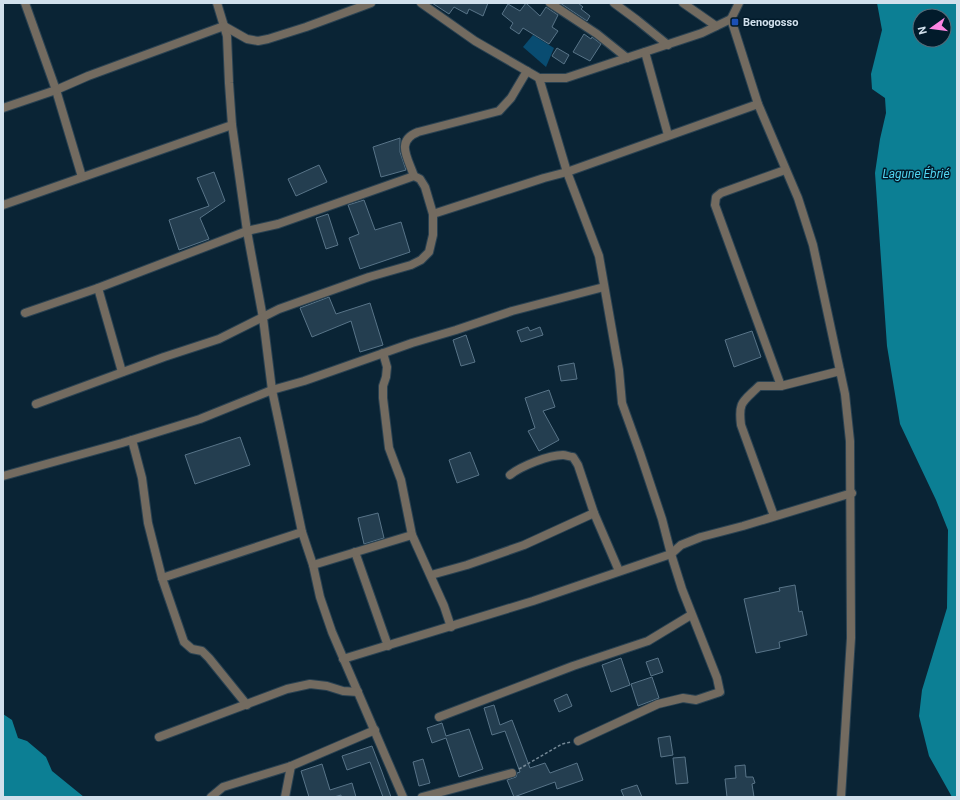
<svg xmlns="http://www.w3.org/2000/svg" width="960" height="800" viewBox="0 0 960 800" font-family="Roboto,sans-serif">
<rect width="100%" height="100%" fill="#0a2435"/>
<polygon fill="#094c71" points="533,35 554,48 546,67 523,47"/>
<g fill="#0c7f94" fill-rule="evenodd">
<path d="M877,3H957V797H952L929,756L919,716L922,690L947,608L948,530L936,500L900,424L887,346L875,173L880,139L886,113L885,98L872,89L871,74L882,30ZM920,16H944V40H920Z"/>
<polygon points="3,714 12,720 18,738 27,741 46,757 52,771 84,797 3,797"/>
</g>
<g fill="#243e50" stroke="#587488">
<polygon points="432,3 488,3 483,16 469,9 467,14 454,7 449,14"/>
<polygon points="526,3 540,16 546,7 558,15 552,27 558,31 549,44 523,28 519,34 510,28 513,23 502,14 508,4 520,11"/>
<polygon points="560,3 578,3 583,7 581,9 590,16 587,21"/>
<polygon points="584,34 591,39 592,37 601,44 590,61 573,52"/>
<polygon points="557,48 569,55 564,64 552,56"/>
<polygon points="400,138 400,152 406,170 381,177 373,147"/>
<polygon points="319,165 327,182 296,196 288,179"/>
<polygon points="214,172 225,201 200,218 209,239 179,250 169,220 209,206 197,178"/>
<polygon points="364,200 375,230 401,222 410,252 360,269 349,238 359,234 348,205"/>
<polygon points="328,214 338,245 326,249 316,218"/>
<polygon points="329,297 336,314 370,303 383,345 360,352 351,321 312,337 300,308"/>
<polygon points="528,327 530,331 540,327 543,335 521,342 517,331"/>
<polygon points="752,331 761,357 734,367 725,340"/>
<polygon points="466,335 475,362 461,366 453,340"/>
<polygon points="574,363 577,379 561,381 558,366"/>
<polygon points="549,390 555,407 543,411 559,440 539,451 528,431 535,428 525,398"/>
<polygon points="240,437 250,465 195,484 185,455"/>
<polygon points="470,452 479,475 457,483 449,460"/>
<polygon points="378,513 384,538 364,544 358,518"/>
<polygon points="795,585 799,612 802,611 807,635 779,642 780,648 756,653 744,599 780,591 779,588"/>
<polygon points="621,658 630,685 611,692 602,665"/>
<polygon points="658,658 663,672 651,676 646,662"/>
<polygon points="652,677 659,698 638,706 631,684"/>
<polygon points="567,694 572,706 559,712 554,700"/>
<polygon points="494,705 500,725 512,720 530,768 545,763 550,773 577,763 583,780 557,789 555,782 514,797 507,780 516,777 517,773 520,772 505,731 492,735 484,708"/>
<polygon points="442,723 446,736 469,729 483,769 459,777 446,738 432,743 427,728"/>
<polygon points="670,736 673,755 661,757 658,738"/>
<polygon points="372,746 382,772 391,797 383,797 370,762 347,770 342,756"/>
<polygon points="685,757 688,783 676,784 673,758"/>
<polygon points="423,759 430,783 419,786 413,762"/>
<polygon points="322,764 330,790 352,783 356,797 341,797 341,795 334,797 309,797 301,771"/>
<polygon points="745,765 746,777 753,777 755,783 752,784 754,797 727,797 725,779 736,778 735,766"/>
<polygon points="637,785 642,797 624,797 621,790"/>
</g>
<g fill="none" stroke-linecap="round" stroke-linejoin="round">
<g stroke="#2a4252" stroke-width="10">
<g id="minor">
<polyline points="25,3 56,90 82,177"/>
<polyline points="217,3 227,36 229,83 232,125 247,231 263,318 272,390 302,532 313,565 320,597 332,632 403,797"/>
<polyline points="421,3 475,41 539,78 566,78 702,33 731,19 739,3"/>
<polyline points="550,3 597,34 627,58"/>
<polyline points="614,3 637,20 668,45"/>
<polyline points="683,3 716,26"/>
<polyline points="731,19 758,104 798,198 813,245 845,394 850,441 851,638 841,797"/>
<polyline points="224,26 247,39 258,41 268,39 306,27 371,3"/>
<polyline points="645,52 668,135"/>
<polyline points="539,78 567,172 599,256 619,370 622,403 640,453 662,519 671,554 682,589 717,678 720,692 696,700 683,698 658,704 578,741"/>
<polyline points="3,108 56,90 88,76 224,26"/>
<polyline points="3,205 232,125"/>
<polyline points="433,214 544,178 567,172 758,104"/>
<polyline points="98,288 122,372"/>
<polyline points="25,313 98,288 247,231 278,224 414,176"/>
<polyline points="383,353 387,367 386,377 383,386 383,398 389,448 401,480 412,535 444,606 451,627"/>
<polyline points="781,386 715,205 716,197 721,193 785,170"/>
<path d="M36,404L164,357L219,339L279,309L369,277L411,265L421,260L429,252L433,235V214L425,187L420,179L414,176C408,158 395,141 418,132L499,111L511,98L527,71"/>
<polyline points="132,440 142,478 148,523 162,578 184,642 192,649 202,651 209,658 247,705"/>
<path d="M510,475C521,466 549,455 563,455C566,455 570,457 573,457L578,465L594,513L619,571"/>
<polyline points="3,476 122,443 200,419 272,390 304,381 412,343 456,330 512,311 604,287"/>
<path d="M774,516L741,425C738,401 743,402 759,386H781L840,371"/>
<polyline points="355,552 388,646"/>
<polyline points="313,565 412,535"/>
<polyline points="431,575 467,565 524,545 594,513"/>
<polyline points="162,578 302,532"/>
<polyline points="343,659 533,601 671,554 681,545 701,537 743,526 852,493"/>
<polyline points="439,717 573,666 648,641 691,615"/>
<polyline points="159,737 287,689 310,684 327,686 343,691 358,692"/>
<polyline points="211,797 223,787 291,766 375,730"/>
<polyline points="285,797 291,766"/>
<polyline points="422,797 512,773"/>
</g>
</g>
<polyline stroke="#758997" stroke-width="1.5" stroke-dasharray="3 2" stroke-linecap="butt" points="519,769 562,744 571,742"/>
<use href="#minor" stroke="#736b60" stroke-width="8"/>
</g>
<rect fill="#1a4fb4" stroke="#021b2b" stroke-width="1.5" x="731" y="18" width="8" height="8" rx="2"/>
<g text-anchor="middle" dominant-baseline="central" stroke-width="3" stroke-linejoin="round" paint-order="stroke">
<g font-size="11" font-weight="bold" fill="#d1e0ec" stroke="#021b2b" text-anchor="start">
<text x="743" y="22">Benogosso</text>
</g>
<g font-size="12" font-style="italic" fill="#51d4f0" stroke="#021b2b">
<text x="916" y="174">Lagune Ébrié</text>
</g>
</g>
<rect width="960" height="800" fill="none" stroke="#d1e0ec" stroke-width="8"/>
<g transform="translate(932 28) rotate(256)"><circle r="19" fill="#021b2b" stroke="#556a78"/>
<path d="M0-3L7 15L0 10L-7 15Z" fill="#fc86e3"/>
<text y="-6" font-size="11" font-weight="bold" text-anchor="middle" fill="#d1e0ec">N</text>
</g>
</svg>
